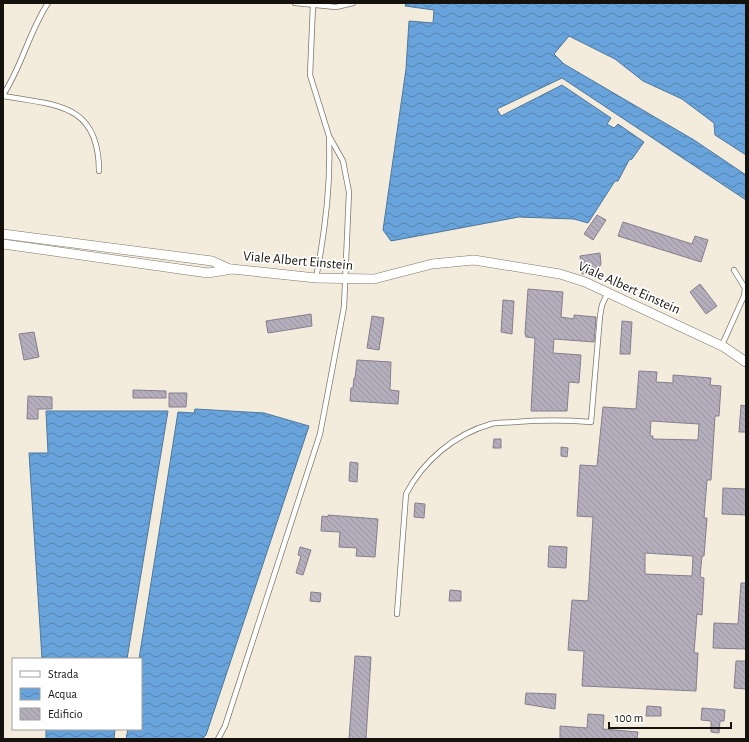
<svg xmlns="http://www.w3.org/2000/svg" width="749" height="742" viewBox="0 0 749 742" font-family="'Alegreya Sans',sans-serif">
<defs>
<pattern id="water-waves" width="16" height="10" patternUnits="userSpaceOnUse"><rect width="16" height="10" fill="#68a4db"/><path d="M0 5q4-4 8 0t8 0" fill="none" stroke="#5484b0"/></pattern>
<pattern id="building-back-hatch" width="6" height="6" patternUnits="userSpaceOnUse"><rect width="6" height="6" fill="#b3adbc"/><path d="M-1 5l2 2M0 0l6 6M5-1l2 2" fill="none" stroke="#9994a0"/></pattern>
</defs>
<rect width="100%" height="100%" fill="#f3ebdb"/>
<g fill="url(#water-waves)" stroke="#4f789d">
<polygon points="406,3 746,3 746,155 715,135 714,123 682,99 643,81 615,59 569,36 554,54 564,64 694,140 746,175 746,200 562,78 497,109 501,116 562,85 611,118 607,124 614,128 618,124 644,142 632,159 629,160 618,181 615,181 588,223 574,219 519,217 391,241 383,230 406,69 409,21 433,23 434,10 405,6"/>
<polygon points="195,409 264,413 309,426 206,735 202,739 126,739 128,729 141,729 141,659 139,659 178,412 194,413"/>
<polygon points="46,411 168,411 127,659 42,659 29,453 48,453"/>
<polygon points="46,729 115,729 114,739 46,739"/>
</g>
<g fill="url(#building-back-hatch)" stroke="#857f8e" fill-rule="evenodd">
<polygon points="597,215 606,220 593,240 584,234"/>
<polygon points="623,222 692,244 695,236 708,240 701,262 618,236"/>
<polygon points="600,253 601,264 596,273 582,274 580,256"/>
<polygon points="700,284 717,306 706,314 690,292"/>
<polygon points="528,289 563,292 561,317 574,319 574,315 596,317 594,342 554,339 553,353 581,355 579,383 569,382 567,411 531,411 535,338 526,337 525,333"/>
<polygon points="503,300 514,301 512,334 501,332"/>
<polygon points="311,314 312,326 268,333 266,321"/>
<polygon points="372,316 384,318 379,350 367,348"/>
<polygon points="622,321 632,322 630,354 620,354"/>
<polygon points="34,332 39,357 24,360 19,334"/>
<polygon points="357,360 391,362 390,390 399,391 398,404 350,401 351,388 353,388 354,378 355,378"/>
<path d="M639,371L657,372L656,382L673,383V375L711,378L710,385L721,386L719,416H715L711,480H707L704,518H707L704,556H702L700,577L704,578L702,615L697,614L694,653H698L696,691L582,686L584,651L568,650L572,600L588,601L593,517L577,516L580,465L597,466L603,407L636,409ZM651,421L699,424L698,440L653,439V436H650ZM645,553L693,556L692,576L645,574Z"/>
<polygon points="133,390 166,391 166,398 133,398"/>
<polygon points="169,393 187,393 186,407 169,407"/>
<polygon points="28,396 52,397 52,409 38,409 38,419 27,419"/>
<polygon points="741,405 746,406 746,432 739,432"/>
<polygon points="494,439 501,439 501,448 493,448"/>
<polygon points="561,447 568,448 567,457 561,456"/>
<polygon points="350,462 358,463 357,482 349,481"/>
<polygon points="723,488 746,489 746,515 722,514"/>
<polygon points="415,503 425,504 424,518 414,517"/>
<polygon points="328,515 378,519 375,557 356,556 357,548 339,547 340,532 321,531 322,516 328,517"/>
<polygon points="549,546 567,547 566,568 548,567"/>
<polygon points="300,547 311,550 303,575 296,573 301,556 298,555"/>
<polygon points="741,583 746,583 746,649 713,648 714,623 738,624"/>
<polygon points="450,590 461,591 461,601 449,601"/>
<polygon points="311,592 321,593 320,602 310,601"/>
<polygon points="355,656 371,657 366,739 349,739"/>
<polygon points="736,661 746,661 746,689 734,688"/>
<polygon points="526,693 556,694 555,709 525,704"/>
<polygon points="647,706 661,707 661,716 646,716"/>
<polygon points="702,708 725,710 724,721 720,721 719,733 711,732 711,721 701,720"/>
<polygon points="588,714 604,715 603,729 638,732 637,739 560,739 560,726 587,728"/>
</g>
<g fill="none" stroke-linecap="round" stroke-linejoin="round">
<g stroke="#7f786a" stroke-width="6">
<g id="lane">
<polyline points="295,3 336,7 353,3"/>
<path d="M3,95C22,66 29,32 48,3"/>
<path d="M3,96C57,105 99,104 99,171"/>
<path d="M316,278C325,232 331,185 329,138"/>
<polyline points="722,345 744,296 745,288 734,270"/>
<path d="M397,614L406,494C423,461 455,434 491,424C498,422 507,423 515,422C541,420 565,420 591,422L600,316L602,305L608,292"/>
<polyline points="218,739 225,726 320,434 344,307 349,192 343,161 329,136 310,75 313,5"/>
</g>
</g>
<g stroke="#7f786a" stroke-width="10">
<g id="street">
<polyline points="3,234 212,261 230,269"/>
<polyline points="3,244 208,273 232,269 316,278 374,279 432,264 474,260 560,274 585,282 724,347 746,362"/>
</g>
</g>
<use href="#lane" stroke="#fff" stroke-width="4.5"/>
<use href="#street" stroke="#fff" stroke-width="9"/>
</g>
<g text-anchor="middle" dominant-baseline="central" stroke-width="3.5" stroke-linejoin="round" paint-order="stroke">
<g font-size="14" fill="#15120d" stroke="#fff">
<text transform="translate(298 261) rotate(5)">Viale Albert Einstein</text>
<text transform="translate(629 288) rotate(24)">Viale Albert Einstein</text>
</g>
</g>
<rect width="749" height="742" fill="none" stroke="#15120d" stroke-width="8"/>
<rect x="12" y="658" width="130" height="72" fill="#ffffff" stroke="#a1a09e"/>
<rect x="20" y="671" width="20" height="6" fill="#ffffff" stroke="#a1a09e"/>
<text x="48" y="678" font-size="12" fill="#15120d">Strada</text>
<rect x="20" y="688" width="20" height="12" fill="url(#water-waves)" stroke="#a1a09e"/>
<text x="48" y="698" font-size="12" fill="#15120d">Acqua</text>
<rect x="20" y="708" width="20" height="12" fill="url(#building-back-hatch)" stroke="#a1a09e"/>
<text x="48" y="718" font-size="12" fill="#15120d">Edificio</text>
<path d="M609 722v6h122v-6" fill="none" stroke="#15120d" stroke-width="2"/>
<text x="615" y="722" font-size="12" fill="#15120d" stroke="#ffffff" stroke-width="3" paint-order="stroke">100 m</text>
</svg>
